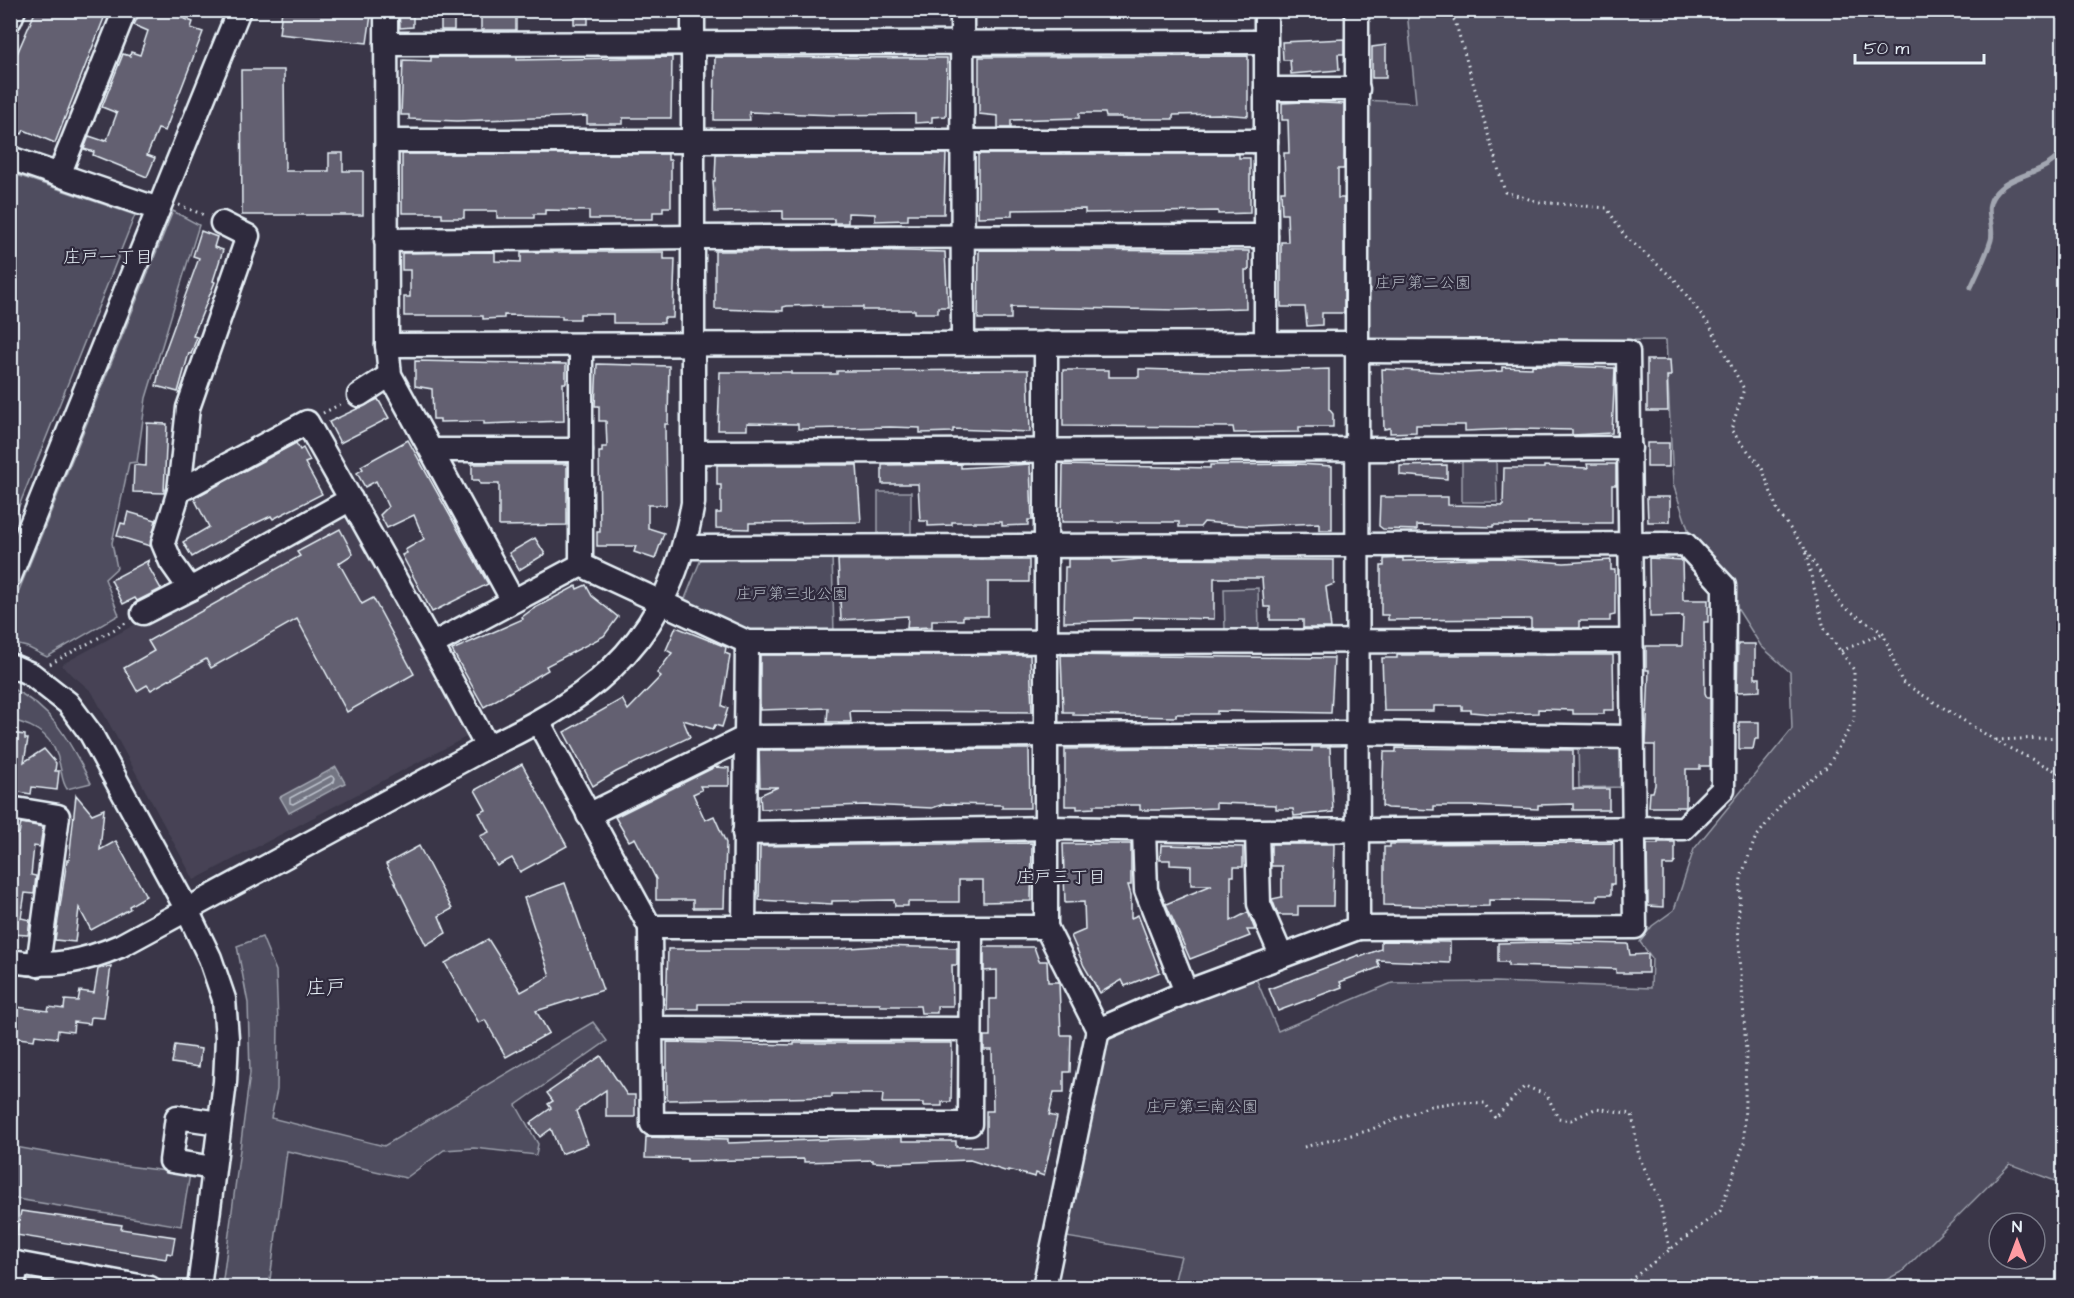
<svg xmlns="http://www.w3.org/2000/svg" width="2074" height="1298" viewBox="0 0 2074 1298" font-family="'Architects Daughter','Klee One',sans-serif">
<rect width="100%" height="100%" fill="#3a3648"/>
<filter id="ink" filterUnits="userSpaceOnUse"><feTurbulence type="fractalNoise" baseFrequency=".0167" numOctaves="2"/><feDisplacementMap in="SourceGraphic" scale="12" xChannelSelector="R" yChannelSelector="G"/><feConvolveMatrix kernelMatrix="1 2 1 2 8 2 1 2 1" color-interpolation-filters="sRGB"/></filter>
<g filter="url(#ink)">
<polygon fill="#464354" points="341,512 350,514 470,735 194,880 92,692 61,665"/>
<g fill="#504e5f" stroke="#9ca0ac" stroke-width="1.5">
<polygon points="1407,11 2063,11 2063,1184 2010,1164 1903,1271 1873,1287 1173,1287 1181,1256 1066,1237 1108,1040 1255,976 1278,1031 1392,983 1495,982 1651,988 1652,958 1640,942 1652,926 1674,910 1694,849 1792,729 1790,672 1761,646 1737,608 1733,581 1692,541 1673,484 1666,340 1372,342 1365,334 1364,100 1416,103"/>
<polygon points="11,173 135,215 11,526 10,173"/>
<polygon points="173,211 199,225 146,398 137,462 129,463 112,543 117,568 105,579 119,615 47,657 27,647 11,643 11,610"/>
<polygon points="1462,460 1496,460 1497,502 1462,502"/>
<rect x="878" y="492" width="33" height="44"/>
<polygon points="703,554 832,554 834,633 758,635 684,601"/>
<polygon points="1258,588 1259,630 1225,631 1224,589"/>
<path d="M11,688C55,710 69,741 91,783L67,789C62,782 62,774 60,766C55,738 38,726 11,720Z"/>
<polygon points="1617,742 1623,752 1624,787 1579,788 1578,743"/>
<polygon points="262,937 276,971 278,1023 277,1090 271,1118 384,1146 593,1022 607,1041 516,1105 538,1144 536,1155 474,1148 444,1150 406,1178 287,1151 269,1287 222,1287 250,1073 248,1003 237,946"/>
<polygon points="10,1146 111,1164 190,1174 181,1226 11,1198"/>
</g>
<polygon fill="#737482" stroke="#a2a6b1" stroke-width="1.5" points="336,767 345,783 289,813 280,797"/>
<g fill="none" stroke-linecap="round" stroke-linejoin="round">
<polygon stroke="#b9bfc9" stroke-width="1.5" points="331,776 335,778 334,782 293,804 290,803 290,798"/>
<path stroke="#a2a6b1" stroke-width="5" d="M1971,287C1978,272 1986,256 1991,240C1995,224 1983,210 1994,195C2011,171 2051,176 2064,147"/>
</g>
<g fill="#636171" stroke="#e8f1f8" stroke-width="1.5">
<polygon points="36,10 93,10 92,14 104,18 55,143 24,130 22,134 10,129 10,70"/>
<polygon points="141,10 160,10 180,17 193,22 191,28 203,32 165,131 158,129 147,155 155,158 147,177 93,155 94,152 84,149 89,136 104,141 104,139 107,140 117,113 102,107 123,54 130,56 131,52 140,55 148,31 134,25"/>
<polygon points="282,10 352,10 371,15 367,43 279,34"/>
<polygon points="399,10 413,10 413,27 400,28"/>
<rect x="441" y="10" width="13" height="20"/>
<rect x="481" y="10" width="35" height="20"/>
<rect x="574" y="10" width="14" height="14"/>
<polygon points="1344,39 1344,54 1338,54 1339,70 1291,74 1290,60 1283,60 1282,42"/>
<polygon points="1386,45 1386,78 1372,78 1372,47"/>
<polygon points="1248,56 1248,116 1219,114 1173,115 1173,119 1122,119 1122,117 1106,117 1105,113 1079,113 1079,118 1011,120 1011,128 998,128 998,116 979,114 979,57"/>
<polygon points="431,57 517,57 517,60 672,57 671,118 623,118 623,124 587,124 587,116 457,121 409,119 409,115 401,115 403,60 431,61"/>
<polygon points="715,57 947,58 946,116 932,117 932,122 915,123 915,114 835,115 749,112 750,120 714,120"/>
<polygon points="241,70 284,70 285,171 329,171 329,153 343,153 343,171 363,171 363,215 242,215"/>
<polygon points="1303,102 1344,104 1344,169 1338,169 1338,198 1344,198 1344,313 1322,313 1322,325 1307,326 1305,307 1281,307 1281,242 1288,242 1287,214 1282,214 1281,191 1285,191 1284,153 1289,153 1288,120 1282,120 1282,103"/>
<polygon points="402,154 668,154 668,160 671,160 671,207 663,207 663,212 653,212 653,219 589,219 589,211 545,210 545,214 534,214 534,218 497,218 497,211 464,211 464,218 442,218 442,213 402,213"/>
<polygon points="716,154 946,154 944,214 908,214 908,220 875,221 875,214 848,213 848,223 834,223 834,219 783,219 783,211 715,212 713,181 715,181"/>
<polygon points="978,154 1239,154 1239,158 1250,158 1250,213 1218,214 1218,211 1085,213 1085,209 1012,210 1012,216 978,217"/>
<polygon points="201,231 217,237 214,247 223,250 213,281 215,282 193,336 197,337 191,354 189,353 178,392 156,386 161,362 199,258 193,256"/>
<polygon points="866,250 945,252 948,307 938,307 938,313 915,313 915,310 863,310 863,307 822,307 822,305 787,306 783,307 783,311 715,309 715,251"/>
<polygon points="979,250 1249,251 1249,270 1245,270 1246,308 1179,310 1011,307 1011,319 978,319"/>
<polygon points="495,252 495,261 521,262 521,252 664,252 664,259 675,259 673,318 664,318 664,323 613,323 613,314 580,314 580,319 562,319 562,316 504,315 504,318 483,319 483,316 404,316 404,297 410,297 410,270 402,270 402,253"/>
<polygon points="1647,360 1670,360 1671,376 1667,376 1668,411 1647,411"/>
<polygon points="415,361 566,364 566,383 563,383 564,421 484,424 484,421 440,422 440,419 433,419 432,389 415,386"/>
<polygon points="597,364 669,366 668,424 665,424 666,505 648,505 648,528 664,533 655,559 634,552 636,546 597,546 597,532 600,532 599,452 602,452 602,447 607,447 606,421 599,421 599,406 595,406"/>
<polygon points="1532,365 1615,368 1612,433 1572,435 1572,430 1516,429 1465,431 1465,425 1416,425 1416,432 1390,433 1390,428 1384,429 1382,369 1464,373 1502,371 1502,367 1532,368"/>
<polygon points="1139,369 1238,372 1329,369 1329,409 1333,414 1333,427 1299,427 1299,432 1234,433 1233,427 1063,426 1063,370 1109,370 1109,377 1139,377"/>
<polygon points="1028,370 1030,432 953,429 953,432 920,433 920,428 890,427 798,429 798,424 747,423 747,430 718,430 720,372 791,372 791,374 837,374 837,371"/>
<polygon points="378,399 389,418 340,443 329,422"/>
<polygon points="147,423 167,424 164,493 133,492 134,465 146,466"/>
<polygon points="408,440 488,584 432,612 402,555 407,553 405,550 424,539 414,515 387,528 380,515 388,507 376,481 365,487 357,473 363,469 361,466"/>
<polygon points="296,443 300,450 303,448 310,461 305,463 322,494 273,519 271,516 231,535 192,557 183,542 209,527 194,498"/>
<rect x="1647" y="443" width="22" height="24"/>
<polygon points="472,464 567,464 567,525 499,526 499,484 480,484 479,480 472,480"/>
<polygon points="961,464 961,468 1030,464 1032,520 1028,520 1028,525 1002,526 1002,522 952,522 952,525 928,526 928,521 920,521 918,484 882,484 882,465"/>
<polygon points="1299,464 1332,466 1332,530 1319,530 1319,523 1251,526 1204,522 1200,527 1179,527 1179,522 1062,522 1063,465 1210,468 1210,465"/>
<polygon points="1587,464 1616,464 1616,485 1612,485 1612,523 1528,523 1528,525 1493,525 1493,527 1417,525 1417,530 1383,529 1379,526 1380,497 1448,497 1448,505 1503,506 1504,468 1544,468 1544,466 1588,468"/>
<polygon points="717,465 857,465 861,522 749,523 749,529 716,528 716,513 721,513 721,485 717,485"/>
<polygon points="1447,465 1447,479 1400,475 1400,466"/>
<polygon points="1647,497 1670,497 1670,522 1648,522"/>
<polygon points="128,512 156,520 150,546 117,536 121,523 125,524"/>
<polygon points="340,529 353,554 339,563 362,604 373,598 414,674 347,712 297,619 211,668 206,659 151,690 147,685 137,691 124,668 154,651 148,641 300,556 297,552"/>
<polygon points="535,538 545,554 519,570 509,553"/>
<polygon points="1403,558 1403,561 1500,558 1564,563 1611,560 1611,570 1615,570 1615,615 1610,616 1610,621 1579,621 1579,628 1531,628 1531,619 1388,620 1388,615 1381,615 1381,566 1384,566 1384,559"/>
<polygon points="1649,558 1682,560 1683,600 1708,600 1708,622 1704,622 1705,693 1707,698 1710,698 1710,766 1700,766 1700,769 1686,769 1686,807 1649,807 1650,792 1653,792 1655,785 1655,745 1646,745 1649,670 1646,670 1646,646 1682,646 1683,616 1650,617"/>
<polygon points="1068,559 1112,559 1112,562 1141,559 1334,560 1334,584 1326,587 1331,628 1303,628 1303,620 1270,620 1270,607 1264,607 1262,578 1214,578 1214,619 1133,617 1133,620 1064,622 1065,567 1068,567"/>
<polygon points="149,560 147,564 161,589 137,601 135,598 123,604 111,580"/>
<polygon points="838,560 1029,560 1029,582 988,582 988,616 963,616 963,620 932,620 932,627 907,628 908,616 841,620"/>
<polygon points="586,585 592,596 618,617 604,636 546,666 548,670 484,707 452,650 523,619 522,617 533,609 576,586 577,589"/>
<polygon points="676,627 726,647 725,653 730,655 722,706 728,708 722,727 715,725 713,729 683,720 690,737 616,772 593,786 564,732 622,699 628,710 661,676 657,673 672,653 666,650"/>
<polygon points="1738,644 1755,644 1755,678 1760,678 1760,691 1737,692"/>
<polygon points="760,655 1030,655 1032,712 850,711 851,722 827,722 828,708 760,710"/>
<polygon points="1061,655 1334,658 1331,713 1217,711 1217,714 1176,714 1176,717 1073,715 1073,712 1063,712"/>
<polygon points="1397,655 1613,655 1614,710 1604,710 1604,714 1573,714 1573,710 1538,709 1538,713 1492,714 1471,712 1471,710 1462,710 1462,706 1434,706 1434,711 1384,711 1382,658 1397,658"/>
<polygon points="1739,722 1759,722 1759,739 1755,739 1753,749 1739,749"/>
<polygon points="10,733 25,735 25,739 28,739 24,762 44,749 56,763 55,771 59,771 57,790 32,787 31,794 19,792 18,796 10,795"/>
<polygon points="1312,747 1330,747 1333,812 1294,816 1293,809 1276,809 1276,805 1216,803 1216,808 1159,810 1140,810 1140,805 1094,805 1094,808 1077,809 1077,806 1065,806 1065,749 1178,748 1312,751"/>
<polygon points="1396,748 1573,750 1573,789 1609,789 1609,810 1573,810 1573,804 1538,805 1538,809 1470,806 1434,806 1434,810 1387,808 1382,806 1384,752 1396,752"/>
<polygon points="1029,749 1030,808 1002,808 1002,805 944,804 932,808 865,805 761,809 760,795 778,787 760,787 759,750"/>
<polygon points="522,764 567,846 520,872 512,858 497,866 480,836 489,832 479,813 486,810 475,790"/>
<polygon points="715,767 729,768 729,786 700,786 702,790 693,794 705,820 714,816 726,843 724,908 693,908 693,900 656,900 656,879 635,838 629,841 615,817"/>
<polygon points="76,795 92,814 104,809 100,850 116,841 146,896 129,906 130,909 91,930 79,908 75,942 55,940 67,860 69,860"/>
<polygon points="21,823 43,827 40,847 34,846 31,875 36,876 34,894 25,893 21,918 30,920 28,935 10,934 10,869 15,834 19,834"/>
<polygon points="1658,842 1675,842 1675,862 1673,865 1663,865 1663,907 1648,906 1647,844 1658,844"/>
<polygon points="1032,843 1031,901 983,902 983,880 959,880 959,902 908,902 908,906 895,906 894,900 832,901 832,904 759,900 760,846"/>
<polygon points="1614,843 1614,884 1611,884 1611,895 1597,895 1597,901 1489,900 1489,906 1450,907 1384,905 1384,847 1390,847 1390,844"/>
<polygon points="1063,844 1131,844 1131,885 1128,885 1131,895 1131,918 1138,915 1160,972 1125,986 1122,980 1100,993 1084,966 1071,936 1085,930 1084,902 1065,903"/>
<polygon points="1271,844 1334,844 1333,906 1298,906 1298,915 1278,915 1272,899 1282,897 1282,866 1271,866"/>
<polygon points="1161,845 1243,847 1243,867 1234,867 1234,876 1231,876 1231,921 1248,912 1255,930 1247,930 1250,936 1190,959 1166,904 1212,885 1191,885 1191,866 1170,865 1170,860 1160,860"/>
<polygon points="419,846 452,909 439,916 446,933 426,945 386,864"/>
<polygon points="565,883 603,990 536,1011 549,1033 506,1057 485,1020 479,1023 445,963 488,939 521,992 550,976 524,898"/>
<polygon points="1381,941 1450,942 1450,963 1377,960 1380,967 1340,982 1342,987 1278,1011 1269,989 1359,955 1360,957 1381,949"/>
<polygon points="1545,942 1628,944 1630,955 1648,954 1648,973 1616,973 1616,969 1508,966 1508,962 1498,962 1498,943"/>
<polygon points="878,946 957,948 957,965 952,965 953,1006 937,1006 937,1013 921,1013 920,1006 880,1006 880,1004 698,1004 698,1009 666,1009 668,949 836,949"/>
<polygon points="984,947 1034,947 1039,961 1047,961 1048,982 1059,982 1061,1035 1071,1035 1070,1072 1064,1072 1064,1092 1054,1092 1049,1115 1057,1117 1044,1176 1036,1173 1035,1177 1008,1170 1008,1172 970,1160 890,1163 873,1162 873,1160 804,1162 804,1159 687,1161 687,1159 645,1158 646,1137 728,1139 728,1143 902,1137 902,1141 956,1141 956,1147 986,1146 986,1111 993,1111 992,1050 984,1050 984,1036 990,1036 990,999 997,999 997,970 984,971"/>
<polygon points="111,966 104,1018 91,1017 90,1024 74,1022 73,1032 58,1030 57,1038 35,1035 34,1040 10,1037 10,1006 48,1011 49,1007 64,1009 65,1000 78,1001 80,991 94,993 98,969"/>
<polygon points="667,1042 794,1045 794,1043 952,1043 951,1102 942,1102 942,1106 923,1106 923,1103 882,1103 883,1094 832,1094 832,1097 667,1100"/>
<polygon points="175,1045 201,1049 199,1067 172,1063"/>
<polygon points="601,1056 627,1095 635,1095 635,1117 606,1117 606,1090 576,1111 588,1144 561,1154 551,1129 540,1137 530,1123 551,1108 548,1104 553,1101 547,1093"/>
<polygon points="21,1211 122,1225 121,1229 175,1237 172,1254 167,1253 166,1259 16,1235"/>
</g>
<g fill="none" stroke-linecap="round" stroke-linejoin="round">
<g stroke="#e8f1f8" stroke-width="27">
<g id="minor">
<polyline points="386,10 387,345 1357,343 1358,928 1186,992 1098,1030 1044,1288"/>
<polyline points="962,10 963,343"/>
<polyline points="1266,10 1266,343"/>
<polyline points="10,20 14,10"/>
<polyline points="386,44 1266,42"/>
<polyline points="1266,89 1358,89"/>
<polyline points="387,141 1266,141"/>
<polyline points="10,158 158,209"/>
<polyline points="59,175 125,10"/>
<polyline points="386,240 694,237 1266,236"/>
<polyline points="1046,343 1046,927"/>
<polyline points="1357,343 1357,10"/>
<polyline points="387,345 390,375 513,601"/>
<polyline points="581,345 581,565"/>
<polyline points="1357,351 1628,352 1635,927 1358,928"/>
<polyline points="359,395 390,375"/>
<polyline points="433,450 581,450"/>
<polyline points="694,452 1630,448"/>
<polyline points="179,491 188,408 248,236 222,223"/>
<path d="M351,499L190,589L171,562L163,543L179,491L307,422C368,530 429,637 487,747"/>
<polyline points="685,547 1685,544 1724,586 1723,789 1684,828 1257,831 1048,828 744,833"/>
<polyline points="10,576 239,10"/>
<polyline points="143,613 190,589"/>
<polyline points="433,644 581,565 747,642 1631,641"/>
<polyline points="10,665 31,674 68,703 91,734 186,908 210,958 224,999 227,1038 225,1082 199,1288"/>
<polyline points="539,723 650,927 1046,927 1098,1030"/>
<polyline points="10,808 58,816 38,965"/>
<polyline points="588,815 746,737 1356,733 1631,737"/>
<polyline points="1144,830 1146,890 1186,992"/>
<polyline points="1257,831 1259,904 1281,955"/>
<polyline points="650,927 652,1124 970,1124 971,928"/>
<polyline points="744,927 747,642"/>
<path d="M10,961C51,968 83,962 120,946L487,747C604,693 670,635 693,503V10"/>
<polyline points="651,1028 970,1029"/>
<polyline points="213,1168 171,1161 177,1117 219,1123"/>
<polyline points="10,1262 150,1288"/>
<polyline points="13,1288 17,1263"/>
</g>
</g>
<g stroke="#e8f1f8" stroke-width="3" stroke-dasharray="1.5 4.5" stroke-linecap="butt">
<polyline points="1446,10 1455,21 1505,192 1539,202 1607,208 1624,235 1675,280 1710,326 1744,389 1731,430 1762,468 1778,512 1804,547 1824,628 1854,670 1854,720 1828,766 1786,798 1755,839 1741,877 1738,925 1746,1051 1744,1144 1720,1211 1620,1288"/>
<polyline points="179,205 204,215"/>
<polyline points="323,413 341,404"/>
<polyline points="1806,551 1841,605 1883,633 1902,682 2001,744 2064,775"/>
<polyline points="1841,651 1883,633"/>
<polyline points="50,664 126,623"/>
<polyline points="1996,740 2064,737"/>
<polyline points="1304,1147 1367,1131 1430,1106 1458,1102 1485,1103 1495,1118 1525,1086 1547,1095 1558,1118 1571,1120 1597,1108 1632,1114 1639,1157 1659,1198 1670,1252"/>
</g>
<use href="#minor" stroke="#2f2a3d" stroke-width="22"/>
</g>
</g>
<g text-anchor="middle" dominant-baseline="central" stroke-width="4.5" stroke-linejoin="round" paint-order="stroke">
<g font-size="16" fill="#b3b8c2" stroke="#2f2a3d">
<text x="1423" y="283">庄戸第二公園</text>
<text x="792" y="594">庄戸第三北公園</text>
<text x="1202" y="1107">庄戸第三南公園</text>
</g>
<g font-size="18" fill="#e8f1f8" stroke="#2f2a3d">
<text x="108" y="257">庄戸一丁目</text>
<text x="1061" y="877">庄戸三丁目</text>
</g>
<g font-size="20" fill="#e8f1f8" stroke="#2f2a3d">
<text x="326" y="988">庄戸</text>
</g>
</g>
<rect width="2074" height="1298" fill="none" stroke="#2f2a3d" stroke-width="36"/>
<rect x="18" y="18" width="2038" height="1262" fill="none" stroke="#e8f1f8" stroke-width="2" filter="url(#ink)"/>
<g transform="translate(2017 1241)"><circle r="28" fill="#2f2a3d" stroke="#797a88" stroke-width="1.5"/>
<path d="M0-4.5L10 22L0 15L-10 22Z" fill="#ff9aa2"/>
<text y="-9" font-size="16" font-weight="bold" text-anchor="middle" fill="#e8f1f8">N</text>
</g>
<path d="M1855 54v9h129v-9" fill="none" stroke="#e8f1f8" stroke-width="3"/>
<text x="1864" y="54" font-size="18" fill="#e8f1f8" stroke="#2f2a3d" stroke-width="4.5" paint-order="stroke">50 m</text>
</svg>
